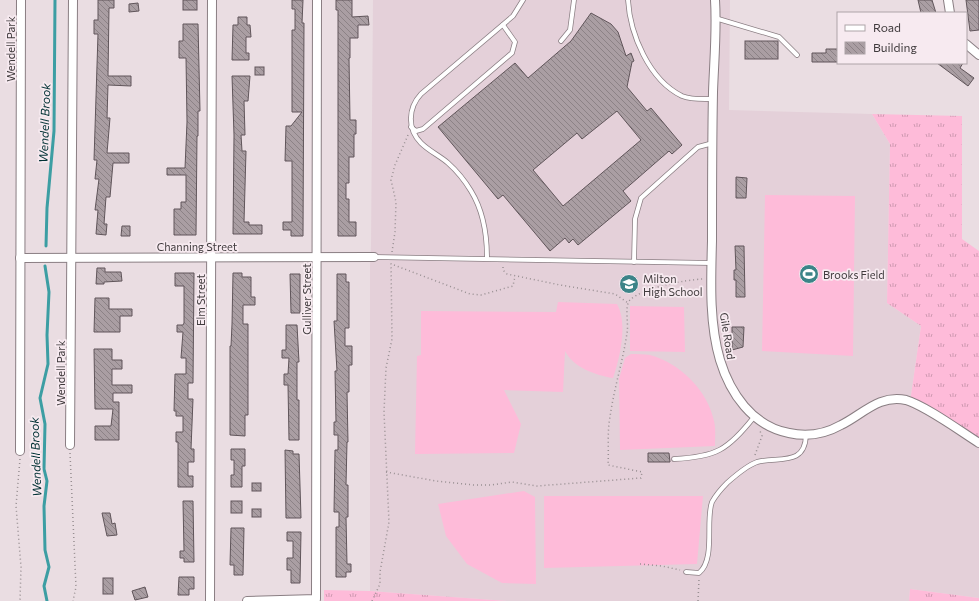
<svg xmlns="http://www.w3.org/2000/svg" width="979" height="601" viewBox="0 0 979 601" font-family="Commissioner,sans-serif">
<defs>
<pattern id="grass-tufts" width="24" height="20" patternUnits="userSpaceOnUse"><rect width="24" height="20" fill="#febbd9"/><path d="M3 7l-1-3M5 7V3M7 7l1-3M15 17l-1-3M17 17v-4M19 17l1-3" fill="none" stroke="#cf99b1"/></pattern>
<pattern id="building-back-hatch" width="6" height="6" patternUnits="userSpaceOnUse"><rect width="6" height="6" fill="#aa9ea3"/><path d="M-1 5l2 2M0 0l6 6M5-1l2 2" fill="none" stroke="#8c8286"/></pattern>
</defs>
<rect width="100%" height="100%" fill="#eadde2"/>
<polygon fill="#e4d0d9" points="373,0 730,0 729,110 872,114 890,144 887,303 921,326 910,402 979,438 979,598 910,589 909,601 507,601 370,591 370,266 371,246"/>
<g fill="url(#grass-tufts)">
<polygon points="872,114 962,116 962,239 979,251 979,438 910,402 921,326 887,303 890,144"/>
<polygon points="910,589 979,598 979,601 909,601"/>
<polygon points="324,590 370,591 507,601 324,601"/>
</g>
<g fill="#febbd9">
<polygon points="765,195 855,196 853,356 762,351"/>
<path d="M558,302L617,304C628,323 620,358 613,378C595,375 574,368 565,351L563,392L504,390L521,424L514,453L415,454L417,356L421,355V311L556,312Z"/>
<polygon points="630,306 684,307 685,352 630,351"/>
<path d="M631,354C637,354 644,354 650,355C680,363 708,391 714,421C716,429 715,438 715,446L620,450L619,379L625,358Z"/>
<polygon points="524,491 535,497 536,584 502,583 467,564 446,536 438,504"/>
<polygon points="544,496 703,496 697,564 544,568"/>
</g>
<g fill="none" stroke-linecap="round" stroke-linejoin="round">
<g stroke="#3c9ea3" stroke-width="3">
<polyline points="46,246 47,208 54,131 55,0"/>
<polyline points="45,266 49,292 47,335 48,364 40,398 45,424 44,469 47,481 44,506 45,550 49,567 44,586 47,601"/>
</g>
</g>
<g fill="url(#building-back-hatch)" stroke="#60555a" fill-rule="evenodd">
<polygon points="98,0 114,0 114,8 109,8 108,76 131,76 131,86 108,85 107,118 110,118 107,153 129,153 129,163 113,163 110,197 106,197 104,224 107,224 106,235 96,234 98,210 95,210 99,179 95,179 97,160 94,160 98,34 94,34 94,20 98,20"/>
<rect x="183" y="0" width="14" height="10"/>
<polygon points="292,0 303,0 302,23 304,23 303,236 291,236 291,230 283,230 283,222 292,222 292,161 285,161 286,126 291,126 302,112 292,112 292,30 295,30 295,9 292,9"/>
<polygon points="336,0 352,0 352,17 368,16 369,25 358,25 358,38 350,38 350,58 349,58 350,120 356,120 356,134 354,134 354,157 349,157 349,183 346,183 346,199 349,199 349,222 356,222 356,236 338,236 338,10 336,10"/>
<polygon points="918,0 932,0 936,13 921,13"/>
<polygon points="966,0 979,0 979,30 970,31"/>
<polygon points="138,3 139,11 129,12 129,4"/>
<path d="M591,13L611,24L618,32L626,56L631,53L634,61L632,62L627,87L647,111L651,108L682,145L672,154L669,151L623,191L631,201L578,245L573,239L569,243L565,238L550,251L503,195L498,199L438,127L515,63L528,78L571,41ZM617,111L641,140L563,206L533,170L577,133L582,139Z"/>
<polygon points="238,17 247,17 247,25 250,25 251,37 246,37 246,53 249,53 249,60 232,60 233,25 238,25"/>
<polygon points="183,24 198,24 200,111 198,111 198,136 197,136 196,235 174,235 174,209 181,209 181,202 186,202 186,175 167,175 167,168 185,168 187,122 186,58 179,58 179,41 183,41"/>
<rect x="745" y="41" width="33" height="18"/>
<polygon points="826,49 838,49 838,62 812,62 812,53 826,53"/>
<polygon points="937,63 963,63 960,68 974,78 968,86"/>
<rect x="255" y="67" width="9" height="8"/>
<polygon points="232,76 250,76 248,101 244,101 245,135 241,135 242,151 246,151 244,222 249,222 249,225 262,225 262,234 233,234 234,135"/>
<polygon points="736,177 747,178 746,198 736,198"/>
<polygon points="122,226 130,226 130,236 121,236"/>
<polygon points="735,246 744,246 745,297 736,297 736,280 734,280 734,270 736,270"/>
<polygon points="97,268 105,268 105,272 121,272 122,281 104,282 104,284 96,284"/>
<polygon points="175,273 194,273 193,383 188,383 188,399 193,399 191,449 194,449 194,462 188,462 188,476 193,476 193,487 178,487 178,442 176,442 176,432 183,432 183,416 176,416 176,411 174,411 175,374 186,374 186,358 181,358 183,332 177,332 177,325 183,325 184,323 184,286 175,286"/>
<polygon points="233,273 242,273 242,277 251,277 251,297 255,297 255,305 243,305 243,324 248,324 248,415 245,415 245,436 230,435 230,346 231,346 232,324"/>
<polygon points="290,274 300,274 300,313 291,313"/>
<polygon points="337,274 346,274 346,282 349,282 349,328 345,328 345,346 352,346 352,365 349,365 349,392 347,392 348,442 347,442 346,485 348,485 348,517 346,517 347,564 351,564 351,572 346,572 346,577 336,577 336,527 339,527 339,512 334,512 335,450 338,450 338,435 334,435 334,422 336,422 335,371 337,371 334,321 337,321"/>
<polygon points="95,298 109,298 109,309 132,309 132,316 120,316 120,332 94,332"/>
<polygon points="286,325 297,325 299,362 297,362 297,400 299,400 299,440 289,440 288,385 284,385 284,374 288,374 289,358 282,358 282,350 286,350"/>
<polygon points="732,327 744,327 743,347 732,350"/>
<polygon points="94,349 112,349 112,360 122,360 122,369 112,369 112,385 132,385 132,393 113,393 113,402 119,402 119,440 95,440 95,426 111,426 113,409 95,409"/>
<polygon points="231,449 245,449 245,466 242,466 242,487 231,487 231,475 234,475 234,460 231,460"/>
<polygon points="285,450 293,451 293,454 299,454 301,518 286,518"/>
<polygon points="648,453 669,453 670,462 648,462"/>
<rect x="252" y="483" width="9" height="8"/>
<polygon points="183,501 193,501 194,562 184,562 184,558 180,558 180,551 184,551"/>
<rect x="231" y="501" width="11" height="12"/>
<rect x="252" y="509" width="9" height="8"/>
<polygon points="102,513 110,513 112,524 115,523 117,535 107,536"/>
<polygon points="231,528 244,528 243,575 234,575 234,565 230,565"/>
<polygon points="287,532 301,532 300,583 291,583 291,570 287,570 287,558 293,558 293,541 287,541"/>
<polygon points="179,577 194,577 194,589 189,589 189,595 178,595"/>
<rect x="103" y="578" width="10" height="16"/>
<polygon points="145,587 148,597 135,600 132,591"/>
</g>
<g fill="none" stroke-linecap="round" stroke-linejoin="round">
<g stroke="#8a7e83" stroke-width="5.5">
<g id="service">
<path d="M628,0C630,34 649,80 682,96C692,100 703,99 713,99"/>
<polyline points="715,18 779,37 797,55"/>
<polyline points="561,41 570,30 574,0"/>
<polyline points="411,127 416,131 423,129 512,53 515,42 503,25"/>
<polyline points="374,257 711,263"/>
<path d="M487,258C487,235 484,212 471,191C465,181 457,171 448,163C440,156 429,151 421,143C407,129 408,108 421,94L513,16L523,0"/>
<polyline points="634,262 635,219 641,198 698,147 713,143"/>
<path d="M674,459C716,457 728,450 754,417"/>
<path d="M686,572L699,573C716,559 705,520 712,502C716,495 722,488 727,483C736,475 746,466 757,462C778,456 805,467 806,435"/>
</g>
</g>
<g stroke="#8a7e83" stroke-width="10">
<g id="minor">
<path d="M715,0C717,30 714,62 713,92C712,142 712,192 712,241C711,280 709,323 720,360C730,393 752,426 789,433C807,437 825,434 841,425C862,415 879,394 906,400C926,406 960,431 979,443"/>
<polyline points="948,0 950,13"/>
<polyline points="966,44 979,55"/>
<polyline points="20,258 374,257"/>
<polyline points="70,445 73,0"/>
<polyline points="20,451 21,0"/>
<polyline points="210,601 212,0"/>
<polyline points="247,601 316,599 317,0"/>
</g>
</g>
<g stroke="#988f92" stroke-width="1.5" stroke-dasharray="1 3" stroke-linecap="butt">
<polyline points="392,252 395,232 396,202 391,180 395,165 408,135"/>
<polyline points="394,265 470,294 481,295 513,286 515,276"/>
<polyline points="503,267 503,270 507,274 560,285 615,294 628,303"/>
<polyline points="70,453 76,587 73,601"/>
<polyline points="755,455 762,436 760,431"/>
<polyline points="20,459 16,506 21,567 20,601"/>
<path d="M386,472L436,481L474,485H491L512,482L537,486L641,478L642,472L608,465C609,450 607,432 610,417C614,388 623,361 627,333C629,324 624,306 630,300C644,287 685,280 703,279"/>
<polyline points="640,564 662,566 680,570"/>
<polyline points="372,601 380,584 380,572 389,522 384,412 386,368 392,339 391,263"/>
<polyline points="698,601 699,579"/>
</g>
<use href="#service" stroke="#fff" stroke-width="4"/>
<use href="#minor" stroke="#fff" stroke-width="8"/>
</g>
<defs>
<g id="stadium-disc" transform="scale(1)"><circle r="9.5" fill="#3c8488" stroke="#f7eaf0"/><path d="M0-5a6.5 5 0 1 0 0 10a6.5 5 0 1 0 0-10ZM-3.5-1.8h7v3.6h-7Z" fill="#fff"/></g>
<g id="school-disc" transform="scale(1)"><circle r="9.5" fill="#3c8488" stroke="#f7eaf0"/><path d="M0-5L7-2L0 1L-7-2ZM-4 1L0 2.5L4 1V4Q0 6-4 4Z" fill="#fff"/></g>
</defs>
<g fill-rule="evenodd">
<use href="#stadium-disc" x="809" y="274"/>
<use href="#school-disc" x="629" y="284"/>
</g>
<g text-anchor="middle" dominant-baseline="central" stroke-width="3.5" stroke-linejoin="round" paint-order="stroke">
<g font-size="11" fill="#403b3d" stroke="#f7eaf0">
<text transform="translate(10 49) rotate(-90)">Wendell Park</text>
<text x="197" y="246">Channing Street</text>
<text transform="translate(306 299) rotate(-90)">Gulliver Street</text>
<text transform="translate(200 300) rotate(-90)">Elm Street</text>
<text transform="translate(728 336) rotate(81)">Gile Road</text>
<text transform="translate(60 373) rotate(-90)">Wendell Park</text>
</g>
<g font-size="11" fill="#403b3d" stroke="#f7eaf0" text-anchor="start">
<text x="823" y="274">Brooks Field</text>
<text x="643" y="278">Milton<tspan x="643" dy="13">High School</tspan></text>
</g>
<g font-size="12" font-style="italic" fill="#013134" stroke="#f7eaf0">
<text transform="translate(44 123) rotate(-88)">Wendell Brook</text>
<text transform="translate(35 457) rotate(-92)">Wendell Brook</text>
</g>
</g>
<rect x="837" y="12" width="130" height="52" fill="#f7eaf0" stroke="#aea4a8"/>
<rect x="845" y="25" width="20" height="6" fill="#ffffff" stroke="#aea4a8"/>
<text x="873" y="32" font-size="12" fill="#403b3d">Road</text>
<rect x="845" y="42" width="20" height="12" fill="url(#building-back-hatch)" stroke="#aea4a8"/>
<text x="873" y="52" font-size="12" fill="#403b3d">Building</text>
</svg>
